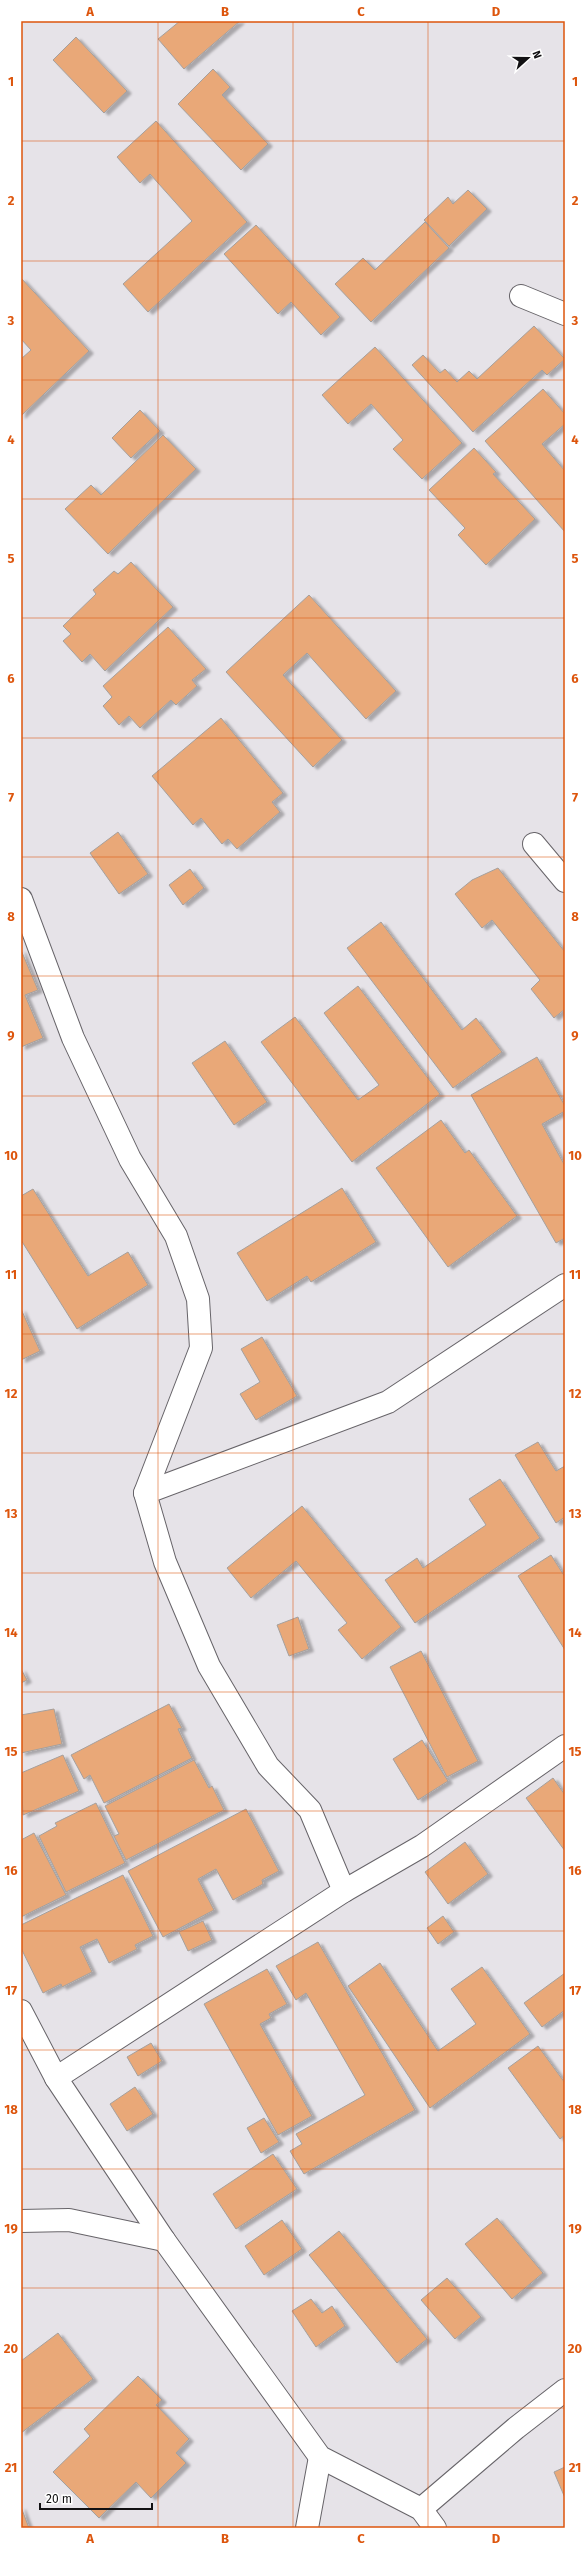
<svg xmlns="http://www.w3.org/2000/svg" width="586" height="2549" viewBox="0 0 586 2549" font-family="'Fira Sans',sans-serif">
<defs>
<filter id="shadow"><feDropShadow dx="4.5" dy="2.5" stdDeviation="1" flood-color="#0004"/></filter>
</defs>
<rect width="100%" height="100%" fill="#e6e3e8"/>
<g fill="#e9a878" stroke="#a5a09d" filter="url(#shadow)">
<polygon points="180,21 240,21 184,69 158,39"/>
<polygon points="76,37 127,91 104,113 53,60"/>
<polygon points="213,69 230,87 222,95 268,144 241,170 178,104"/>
<polygon points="156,121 247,222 148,312 123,284 192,221 150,174 140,183 117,157"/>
<polygon points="468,190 487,209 449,246 424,220 448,197 453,204"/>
<polygon points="425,222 449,248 371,322 335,284 363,258 375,270"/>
<polygon points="256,225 340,317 321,335 291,302 278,314 224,254"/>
<polygon points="21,278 89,351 21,416 21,359 31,350 21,339"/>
<polygon points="534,326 565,359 547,375 542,370 473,432 412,365 423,355 440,373 445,369 457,382 469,371 477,379"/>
<polygon points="375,347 462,443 422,479 393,449 403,440 371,404 348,424 322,395"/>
<polygon points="543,389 565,414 565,424 542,444 565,471 565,532 485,441"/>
<polygon points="140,410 160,431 131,458 112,438"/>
<polygon points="163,435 196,469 108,554 65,509 91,485 101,495"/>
<polygon points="474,448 496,472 493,474 535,519 486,565 458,535 465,528 429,490"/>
<polygon points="131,562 173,607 105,671 90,654 82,662 63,641 71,634 63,626 96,594 93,590 114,571 118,574"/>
<polygon points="309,595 396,691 366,719 307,653 283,675 342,740 313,767 226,672"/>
<polygon points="168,627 206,669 192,680 197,686 176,705 171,700 140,728 129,716 119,725 103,706 112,697 103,686"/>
<polygon points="221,718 283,793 272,802 280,812 237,849 228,839 222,844 201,818 193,825 152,776"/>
<polygon points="118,832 148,874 119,894 90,853"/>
<polygon points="498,868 565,952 565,1009 554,1018 531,989 540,980 492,920 482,928 455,894 472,880"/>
<polygon points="190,869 204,888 183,905 169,885"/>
<polygon points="381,922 462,1030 476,1018 502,1052 453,1088 347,948"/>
<polygon points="21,950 38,990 25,995 43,1038 21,1047"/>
<polygon points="358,986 440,1094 352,1162 261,1042 295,1017 358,1100 379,1085 324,1013"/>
<polygon points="225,1041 267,1102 234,1125 192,1063"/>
<polygon points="537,1057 565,1106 565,1111 542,1124 565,1166 565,1238 556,1243 471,1095"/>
<polygon points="441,1120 465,1153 469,1150 517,1216 448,1267 376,1168"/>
<polygon points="342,1188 376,1242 311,1282 307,1276 267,1301 237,1253"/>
<polygon points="33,1189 88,1276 128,1252 148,1285 77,1329 21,1240 21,1196"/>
<polygon points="21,1309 40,1351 21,1360"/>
<polygon points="262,1337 297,1396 256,1420 240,1394 260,1382 241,1349"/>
<polygon points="538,1442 556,1471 565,1466 565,1517 556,1523 515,1455"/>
<polygon points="500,1479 540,1538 415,1623 385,1580 417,1558 423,1568 486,1525 469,1499"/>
<polygon points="302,1506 401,1627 362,1659 338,1630 347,1623 296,1561 251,1598 227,1568"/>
<polygon points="551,1555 565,1577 565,1650 518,1576"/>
<polygon points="298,1617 309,1649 289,1656 277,1625"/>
<polygon points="421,1651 478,1761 447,1777 390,1667"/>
<polygon points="21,1669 27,1680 21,1683"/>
<polygon points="169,1704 182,1728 178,1729 192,1758 104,1803 90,1775 84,1779 71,1755"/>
<polygon points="54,1709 62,1744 21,1753 21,1715"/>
<polygon points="422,1740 448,1781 418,1800 393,1759"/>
<polygon points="63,1755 79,1791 23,1815 21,1773"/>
<polygon points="194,1760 209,1788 212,1786 224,1810 126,1860 114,1836 119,1834 105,1806"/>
<polygon points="553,1778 565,1795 565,1851 526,1798"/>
<polygon points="96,1803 125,1863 66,1892 39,1836 57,1826 55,1823"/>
<polygon points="246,1809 279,1871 262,1880 263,1884 233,1900 216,1869 198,1879 214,1910 163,1937 128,1871"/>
<polygon points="34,1833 66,1895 21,1917 21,1840"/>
<polygon points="465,1842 488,1874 448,1904 425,1872"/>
<polygon points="123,1875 153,1936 135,1945 137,1949 109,1963 97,1939 80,1947 92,1972 62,1987 61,1984 43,1993 21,1948 21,1925"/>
<polygon points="443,1916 454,1932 438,1944 427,1928"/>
<polygon points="203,1921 212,1940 188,1951 179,1932"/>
<polygon points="318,1942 415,2110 304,2174 290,2151 302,2144 296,2134 365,2095 306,1993 296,2000 276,1966"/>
<polygon points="380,1963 438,2051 476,2024 451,1989 482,1967 530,2034 430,2108 348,1986"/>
<polygon points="267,1969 287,2004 269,2014 271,2018 260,2024 312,2116 278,2135 204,2004"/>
<polygon points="565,1973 565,2010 542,2027 524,2003"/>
<polygon points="151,2043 162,2061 138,2076 127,2057"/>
<polygon points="538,2046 565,2083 565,2135 560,2139 508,2068"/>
<polygon points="135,2087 153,2114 127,2131 110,2104"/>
<polygon points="264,2118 279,2142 261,2153 247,2128"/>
<polygon points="273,2154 297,2189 236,2229 213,2194"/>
<polygon points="497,2218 543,2273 512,2299 465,2244"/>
<polygon points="282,2220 302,2249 264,2275 245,2246"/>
<polygon points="339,2231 427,2339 397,2363 309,2255"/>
<polygon points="447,2278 481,2317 455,2339 421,2300"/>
<polygon points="311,2299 322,2313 332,2306 345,2326 316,2347 292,2311"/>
<polygon points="58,2333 93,2379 21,2433 21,2361"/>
<polygon points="138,2376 162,2400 156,2405 189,2439 176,2453 186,2463 151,2498 136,2482 99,2518 53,2472 90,2436 84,2429"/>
<polygon points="565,2467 565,2498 554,2472"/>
<polygon points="21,2507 29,2528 21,2528"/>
</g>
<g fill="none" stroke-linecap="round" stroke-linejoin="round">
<g stroke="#676469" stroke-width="24">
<g id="minor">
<polyline points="521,296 565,314"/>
<polyline points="534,844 565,881"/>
<polyline points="21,899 73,1038 130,1159 176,1236 198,1299 201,1348 145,1493 165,1562 209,1666 268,1766 310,1810 344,1891"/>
<polyline points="145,1493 388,1402 565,1285"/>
<polyline points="21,2011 56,2078 164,2240 320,2457 421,2509 435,2528"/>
<polyline points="56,2078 344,1891 422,1846 565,1746"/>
<polyline points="21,2221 69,2220 164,2240"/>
<polyline points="421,2509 516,2428 565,2390"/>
<polyline points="307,2528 320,2457"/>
</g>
</g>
<use href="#minor" stroke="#fff" stroke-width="22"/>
</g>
<path fill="none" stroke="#dd550c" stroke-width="1" stroke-opacity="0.55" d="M158,21V2528M293,21V2528M428,21V2528M21,141H565M21,261H565M21,380H565M21,499H565M21,618H565M21,738H565M21,857H565M21,976H565M21,1096H565M21,1215H565M21,1334H565M21,1453H565M21,1573H565M21,1692H565M21,1811H565M21,1931H565M21,2050H565M21,2169H565M21,2288H565M21,2408H565"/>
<rect width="586" height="2549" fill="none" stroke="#ffffff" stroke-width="44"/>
<g transform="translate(528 58) rotate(69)" stroke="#ffffff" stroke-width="3" paint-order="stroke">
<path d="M0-3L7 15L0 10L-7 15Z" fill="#121113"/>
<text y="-6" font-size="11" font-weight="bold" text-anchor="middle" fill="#121113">N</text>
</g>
<path d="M40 2503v6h112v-6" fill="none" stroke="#121113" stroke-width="2"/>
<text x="46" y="2503" font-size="12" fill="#121113" stroke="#ffffff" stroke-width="3" paint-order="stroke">20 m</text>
<rect x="22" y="22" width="542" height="2505" fill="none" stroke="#dd550c" stroke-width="1.5"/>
<g font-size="13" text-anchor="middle" font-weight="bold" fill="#dd550c">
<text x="90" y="16">A</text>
<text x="225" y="16">B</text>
<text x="361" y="16">C</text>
<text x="496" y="16">D</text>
<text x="11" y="86">1</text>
<text x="575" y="86">1</text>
<text x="11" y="205">2</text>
<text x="575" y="205">2</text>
<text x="11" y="325">3</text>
<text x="575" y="325">3</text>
<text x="11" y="444">4</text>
<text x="575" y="444">4</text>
<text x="11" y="563">5</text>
<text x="575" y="563">5</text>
<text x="11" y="683">6</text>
<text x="575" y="683">6</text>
<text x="11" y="802">7</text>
<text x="575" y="802">7</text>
<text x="11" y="921">8</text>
<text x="575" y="921">8</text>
<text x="11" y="1040">9</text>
<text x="575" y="1040">9</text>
<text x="11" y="1160">10</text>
<text x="575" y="1160">10</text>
<text x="11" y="1279">11</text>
<text x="575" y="1279">11</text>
<text x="11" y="1398">12</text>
<text x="575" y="1398">12</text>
<text x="11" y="1518">13</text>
<text x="575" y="1518">13</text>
<text x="11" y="1637">14</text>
<text x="575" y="1637">14</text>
<text x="11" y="1756">15</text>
<text x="575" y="1756">15</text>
<text x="11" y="1875">16</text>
<text x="575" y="1875">16</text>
<text x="11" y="1995">17</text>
<text x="575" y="1995">17</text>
<text x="11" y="2114">18</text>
<text x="575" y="2114">18</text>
<text x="11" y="2233">19</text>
<text x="575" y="2233">19</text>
<text x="11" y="2353">20</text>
<text x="575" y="2353">20</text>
<text x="11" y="2472">21</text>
<text x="575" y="2472">21</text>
<text x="90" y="2543">A</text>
<text x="225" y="2543">B</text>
<text x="361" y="2543">C</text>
<text x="496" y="2543">D</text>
</g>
</svg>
